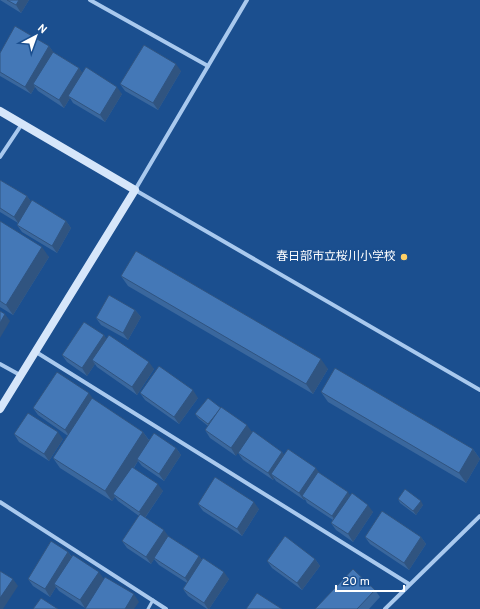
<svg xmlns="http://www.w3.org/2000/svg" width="480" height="609" viewBox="0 0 480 609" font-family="Overpass,'Noto Sans JP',sans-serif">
<rect width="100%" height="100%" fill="#1b4f8f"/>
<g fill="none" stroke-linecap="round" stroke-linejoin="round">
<polyline stroke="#a9c9ee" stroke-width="3" points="148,609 153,600"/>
<g stroke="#a9c9ee" stroke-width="4">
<polyline points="90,0 208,66"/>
<polyline points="247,0 135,190 480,390"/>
<polyline points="0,157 22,124"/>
<polyline points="36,352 409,584"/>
<polyline points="0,364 20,375"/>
<polyline points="0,502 166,609"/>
<polyline points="385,609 480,516"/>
</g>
<polyline stroke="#d6e6fa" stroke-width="8" points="0,111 135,190 0,409"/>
</g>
<g fill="#3a679d">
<polygon points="0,0 29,0 21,13"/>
<polygon points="49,46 53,52 79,68 82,73 122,94 105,122 73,103 70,98 64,108 38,91 35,87 31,94 0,76 0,53"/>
<polygon points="181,71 158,110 125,91 120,84"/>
<polygon points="0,180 27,196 31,202 66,221 71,228 57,253 22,232 17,225 18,223 0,212"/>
<polygon points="0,221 49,257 13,315 0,307"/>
<polygon points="121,276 328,369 313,394 128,286"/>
<polygon points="135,310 141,317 128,340 101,325 96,318"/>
<polygon points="104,335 106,339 154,369 137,395 97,367 95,364 87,376 67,362 62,355"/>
<polygon points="321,392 473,449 480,459 466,483 328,402"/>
<polygon points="140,393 198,398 179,424 145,400"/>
<polygon points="208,398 236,456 210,438 205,430 208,426 198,418 195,414"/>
<polygon points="93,399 143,432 149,440 176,448 181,455 164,481 142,466 138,461 134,468 163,491 145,518 168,536 199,556 202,560 229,579 209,609 207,609 188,596 183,589 187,583 159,565 154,559 151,564 127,548 122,541 139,516 118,501 115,497 112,501 60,468 53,458 68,436 38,415 33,408"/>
<polygon points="14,434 63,439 49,461 19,442"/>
<polygon points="282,452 284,455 318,472 373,512 353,542 336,530 331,523 333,520 307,503 305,499 304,500 276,481 274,478 273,480 243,460 238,453"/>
<polygon points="398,499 423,505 416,515 400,503"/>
<polygon points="198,504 259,509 242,536 203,511"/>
<polygon points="365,537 421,537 426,544 409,570 370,544"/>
<polygon points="68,552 72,557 85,608 59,591 56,587 50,597 33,586 28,579"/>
<polygon points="315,559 320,566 302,590 272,568 267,561"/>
<polygon points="375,590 380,597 369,609 315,609"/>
</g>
<g fill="#305480">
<polygon points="19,0 29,0 21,13 16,5"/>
<polygon points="49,46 54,53 33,84 35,87 31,94 25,87"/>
<polygon points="176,64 181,71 158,110 153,103"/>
<polygon points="79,68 84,75 68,96 70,98 64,108 59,100"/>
<polygon points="117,87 122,94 105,122 100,115"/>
<polygon points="27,196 32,203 19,224 14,217"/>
<polygon points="66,221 71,228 57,253 52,246"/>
<polygon points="42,247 49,257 13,315 6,305"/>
<polygon points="135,310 141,317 128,340 123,333"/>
<polygon points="5,314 10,321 0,338 0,323"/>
<polygon points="104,335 109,342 92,360 95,364 87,376 82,368"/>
<polygon points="321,359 328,369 313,394 306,384"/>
<polygon points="149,362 154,369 137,395 132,387"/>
<polygon points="193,390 198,398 179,424 174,417"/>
<polygon points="89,393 94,400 70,437 65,430"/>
<polygon points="247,425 252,432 236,456 231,448"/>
<polygon points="58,432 63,439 49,461 44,454"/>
<polygon points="143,432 150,442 137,459 138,461 115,496 113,494 115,497 112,501 105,491"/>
<polygon points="176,448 181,455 164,481 159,474"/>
<polygon points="473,449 480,459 466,483 459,473"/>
<polygon points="282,452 287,459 271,474 274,478 273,480 268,473"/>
<polygon points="316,468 321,475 302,496 305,499 304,500 299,493"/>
<polygon points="158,484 163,491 144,519 139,512"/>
<polygon points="348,492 353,500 337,523 332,516"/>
<polygon points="421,501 423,505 416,515 413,511"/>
<polygon points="254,502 259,509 242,536 237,529"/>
<polygon points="368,505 373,512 353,542 348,534"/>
<polygon points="164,530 169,537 151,564 146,557"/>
<polygon points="421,537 426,544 409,570 404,563"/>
<polygon points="68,552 73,559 54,584 56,587 50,597 45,589"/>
<polygon points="199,556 204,563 190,585 185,578"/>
<polygon points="315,559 320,566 302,590 297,583"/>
<polygon points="99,572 104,579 85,608 80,600"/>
<polygon points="224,572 229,579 209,609 208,609 204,603"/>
<polygon points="13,579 18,586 3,609 0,609 0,598"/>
<polygon points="134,594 139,602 134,609 125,609"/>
</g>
<g fill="#4478b7" stroke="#305480">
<polygon points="7,0 19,0 16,5"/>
<polygon points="15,26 49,46 25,87 0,72 0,53"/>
<polygon points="144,45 176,64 153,103 120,84"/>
<polygon points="53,52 79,68 59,100 33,84"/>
<polygon points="86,67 117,87 100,115 68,96"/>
<polygon points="0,180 27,196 14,217 0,208"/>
<polygon points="32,200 66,221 52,246 17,225"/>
<polygon points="0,221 42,247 6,305 0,301"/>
<polygon points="136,251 321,359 306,384 121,276"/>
<polygon points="109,295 135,310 123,333 96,318"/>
<polygon points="0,311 5,314 0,323"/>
<polygon points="84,322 104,335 82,368 62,355"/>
<polygon points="109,335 149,362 132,387 92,360"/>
<polygon points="159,366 193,390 174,417 140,393"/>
<polygon points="335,368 473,449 459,473 321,392"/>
<polygon points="57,372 89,393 65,430 33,408"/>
<polygon points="92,398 143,432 105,491 53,458"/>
<polygon points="208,398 221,408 208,424 195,414"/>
<polygon points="221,407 247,425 231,448 205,430"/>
<polygon points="28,413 58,432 44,454 14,434"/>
<polygon points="253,431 282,452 268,473 238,453"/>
<polygon points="154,433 176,448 159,474 137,459"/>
<polygon points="288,449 316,468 299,493 271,474"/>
<polygon points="132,467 158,484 139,512 113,494"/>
<polygon points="318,472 348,492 332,516 302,496"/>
<polygon points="215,477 254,502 237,529 198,504"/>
<polygon points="405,489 421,501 413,511 398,499"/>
<polygon points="352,493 368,505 348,534 331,523"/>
<polygon points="382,511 421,537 404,563 365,537"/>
<polygon points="140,514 164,530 146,557 122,541"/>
<polygon points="168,536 199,556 185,578 154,558"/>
<polygon points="285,536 315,559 297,583 267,561"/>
<polygon points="51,541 68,552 45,589 28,579"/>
<polygon points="73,555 99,572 80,600 54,584"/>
<polygon points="203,558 224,572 204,603 183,589"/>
<polygon points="353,569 375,590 357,609 315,609"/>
<polygon points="0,571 13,579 0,598"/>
<polygon points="105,577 134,594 125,609 85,609"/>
<polygon points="257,593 282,609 246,609"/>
<polygon points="41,598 58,609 33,609"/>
</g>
<circle fill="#ffd166" stroke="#1b4f8f" stroke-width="1.5" cx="404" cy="257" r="4"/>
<g text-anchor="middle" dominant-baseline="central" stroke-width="3.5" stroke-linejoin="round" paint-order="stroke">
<g font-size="12" fill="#fff" stroke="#1b4f8f" text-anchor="end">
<text x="396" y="257">春日部市立桜川小学校</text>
</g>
</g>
<g transform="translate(36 36) rotate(41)" stroke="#1b4f8f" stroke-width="3" paint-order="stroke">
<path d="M0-3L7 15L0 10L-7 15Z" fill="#ffffff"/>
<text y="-6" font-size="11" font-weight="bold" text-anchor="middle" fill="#ffffff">N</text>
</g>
<path d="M336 585v6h68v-6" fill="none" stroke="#ffffff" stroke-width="2"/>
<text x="342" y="585" font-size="12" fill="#ffffff" stroke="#1b4f8f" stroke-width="3" paint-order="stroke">20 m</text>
</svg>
